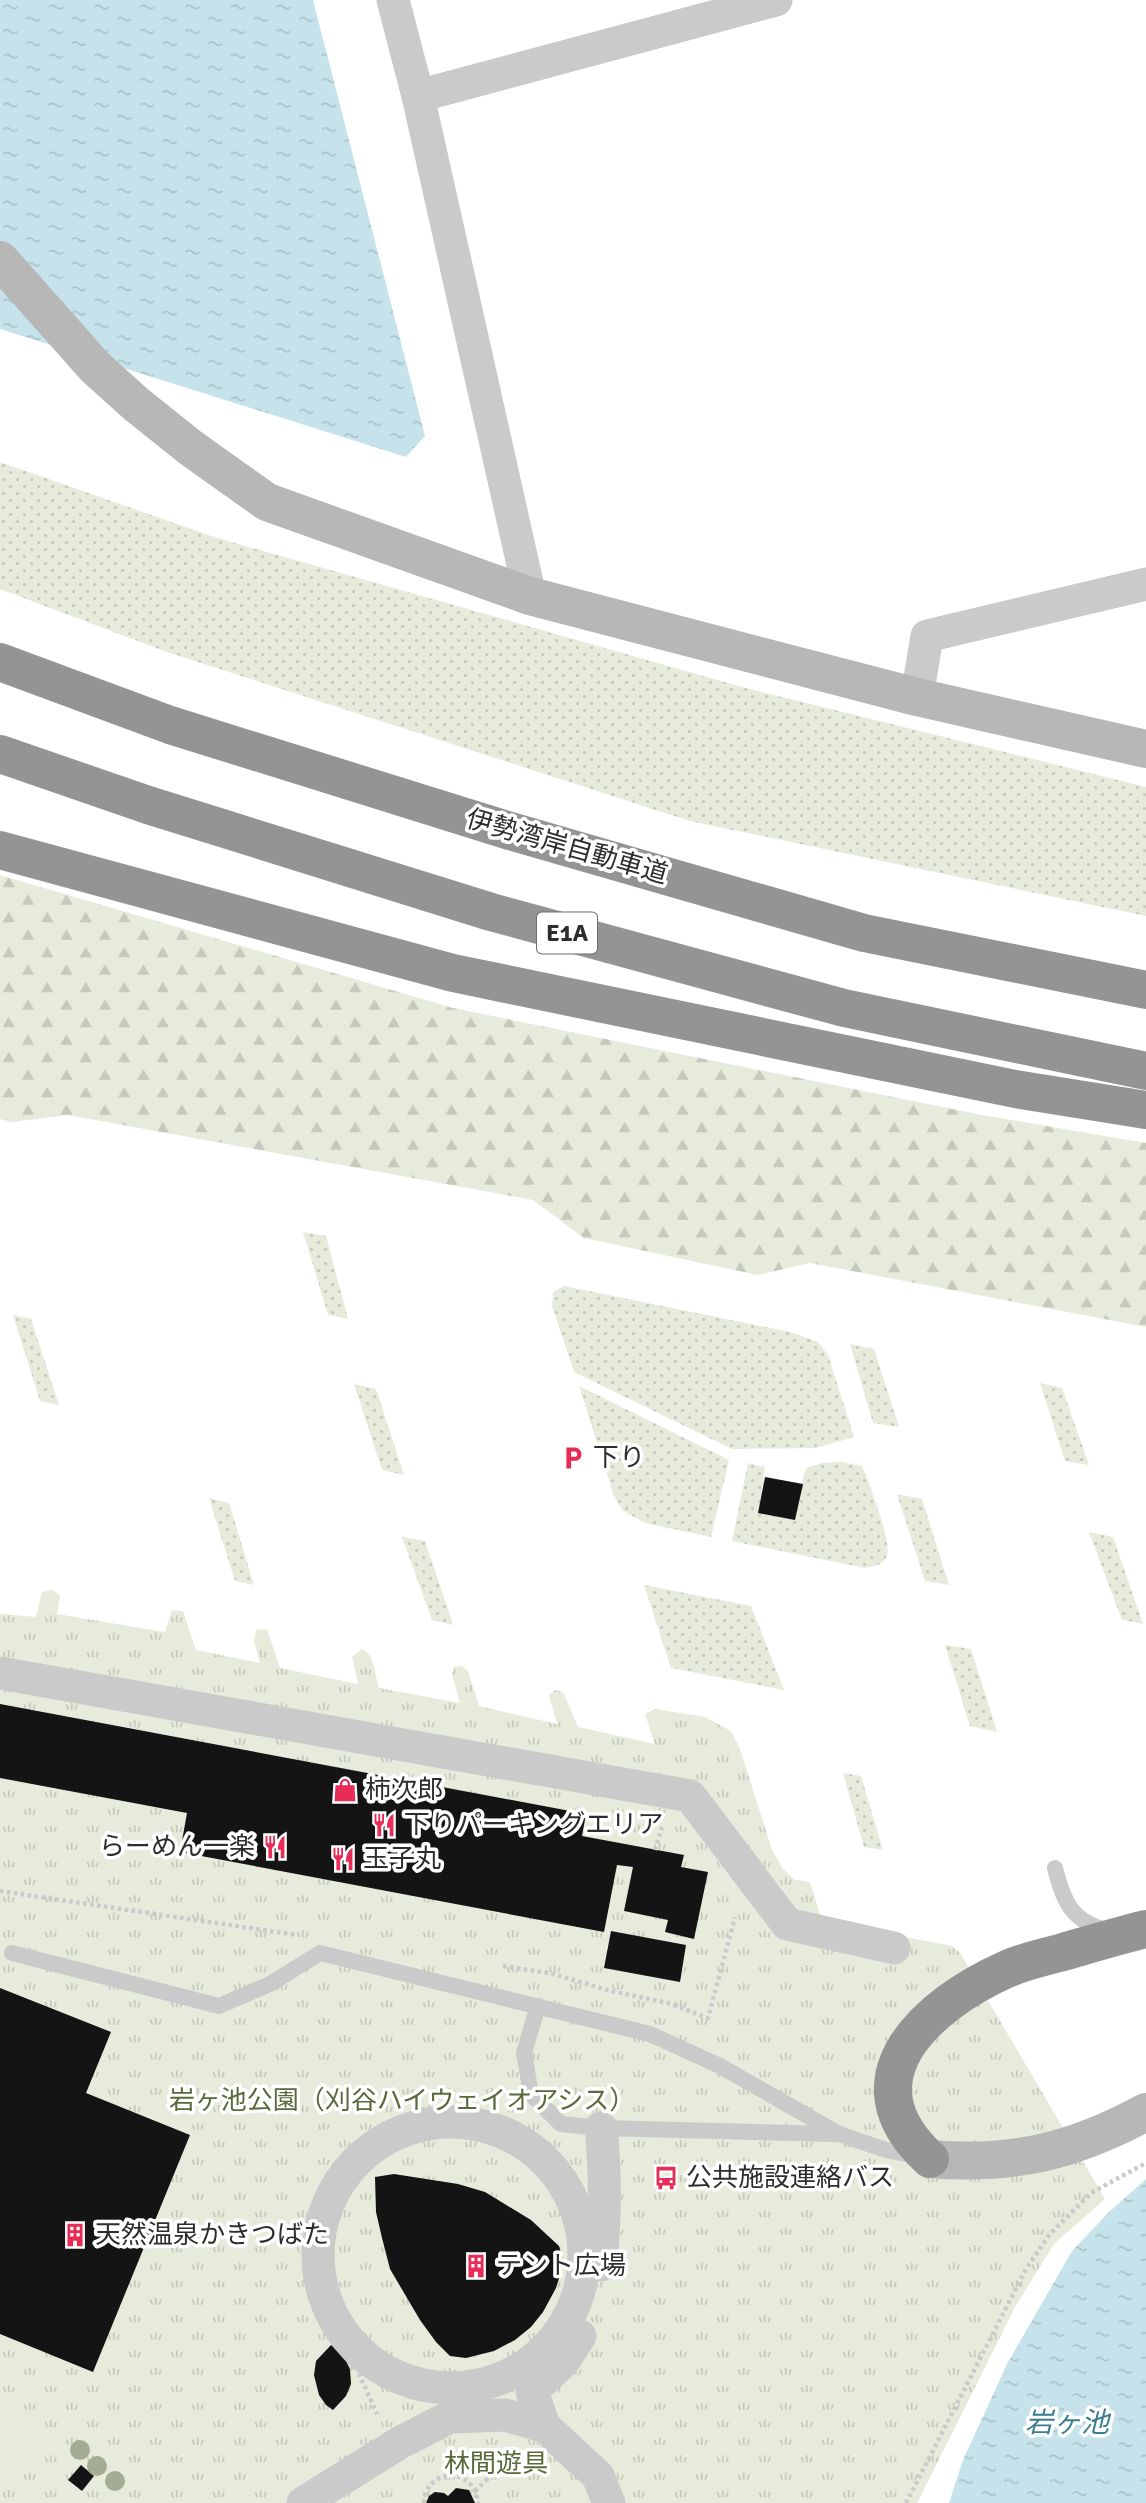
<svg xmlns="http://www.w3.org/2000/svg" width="1146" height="2503" viewBox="0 0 1146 2503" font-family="Signika,'Noto Sans JP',sans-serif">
<defs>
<pattern id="grass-dots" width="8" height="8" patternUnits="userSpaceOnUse" patternTransform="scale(1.75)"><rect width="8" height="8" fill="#e6ebdb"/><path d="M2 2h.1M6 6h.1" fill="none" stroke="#c6cabc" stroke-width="1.8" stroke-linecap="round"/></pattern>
<pattern id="forest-firs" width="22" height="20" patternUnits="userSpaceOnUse" patternTransform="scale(1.75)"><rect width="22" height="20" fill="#e6ebdb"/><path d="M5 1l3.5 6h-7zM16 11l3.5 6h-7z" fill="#c6cabc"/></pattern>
<pattern id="park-tufts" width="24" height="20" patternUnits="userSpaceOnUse" patternTransform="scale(1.75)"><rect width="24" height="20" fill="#e6ebdb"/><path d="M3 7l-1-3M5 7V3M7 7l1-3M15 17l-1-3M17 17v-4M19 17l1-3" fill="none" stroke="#c6cabc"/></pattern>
<pattern id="water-ripples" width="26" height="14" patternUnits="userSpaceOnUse" patternTransform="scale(1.75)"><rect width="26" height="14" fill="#c6e3ec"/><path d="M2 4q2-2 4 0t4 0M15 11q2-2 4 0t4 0" fill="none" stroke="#aac3cb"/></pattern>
</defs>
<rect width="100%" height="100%" fill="#fff"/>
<g fill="url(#grass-dots)">
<polygon points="0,462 214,537 742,687 1146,787 1146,916 690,821 167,652 0,589"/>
<polygon points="303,1232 326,1236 348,1319 328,1315"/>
<polygon points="564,1286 790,1332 818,1342 828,1355 854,1437 816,1448 732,1449 574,1372 552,1306 553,1292"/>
<polygon points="13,1315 31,1319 59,1405 40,1401"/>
<polygon points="850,1344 874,1349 899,1427 873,1423"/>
<polygon points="1040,1383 1062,1388 1089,1465 1065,1461"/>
<polygon points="354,1384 376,1389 404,1475 382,1470"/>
<polygon points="579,1386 729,1460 711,1537 645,1523 622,1510 614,1496"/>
<path d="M842,1462L862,1466L866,1475C871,1492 894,1545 886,1558C881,1566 873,1566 865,1568L732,1541L748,1463L765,1467L759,1513L795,1520L804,1474L807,1468L822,1463Z"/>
<polygon points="897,1494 922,1499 949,1585 925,1581"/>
<polygon points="209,1498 229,1503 254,1585 235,1581"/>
<polygon points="1089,1532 1113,1537 1143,1624 1122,1620"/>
<polygon points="402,1537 425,1541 453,1625 432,1620"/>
<polygon points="644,1585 751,1606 784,1690 671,1668"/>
<polygon points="945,1645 971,1649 997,1732 970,1726"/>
<polygon points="843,1773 861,1776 883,1850 864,1847"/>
</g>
<polygon fill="url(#forest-firs)" points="0,875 453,1008 977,1114 1146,1143 1146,1327 810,1263 758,1275 584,1238 533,1200 68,1115 11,1122 0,1119"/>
<path fill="url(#park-tufts)" d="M53,1590L60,1596L57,1614L165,1632L172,1610L183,1611L196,1650L260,1663L254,1641L256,1630L267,1629L280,1668L358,1684L352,1657L362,1649C375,1655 375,1675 379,1688L460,1703L452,1674L454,1667L462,1666L468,1671L479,1706L557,1724L549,1695L555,1690L563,1692L578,1727L655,1744L645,1714L655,1709L705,1717L731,1731L740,1749L772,1850L783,1869L795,1880L810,1882L822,1921L952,1946L960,1953L1105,2199L1054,2244L1015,2307L917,2503H0V1614L36,1617L42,1592Z"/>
<polygon fill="#e6ebdb" points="0,2399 44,2438 0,2484"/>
<g fill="url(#water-ripples)">
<polygon points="0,0 313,0 425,436 406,457 0,329"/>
<polygon points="1146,2179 1146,2503 949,2503 963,2460 1007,2364 1072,2251 1109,2212"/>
</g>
<g fill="#141414">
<polygon points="765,1477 803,1484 795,1520 758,1513"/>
<polygon points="0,1704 586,1814 582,1836 684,1855 681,1867 708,1872 694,1939 665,1932 668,1920 624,1911 633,1867 617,1865 604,1932 180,1852 187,1813 0,1778"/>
<polygon points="611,1931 686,1945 680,1982 604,1968"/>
<polygon points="0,1988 111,2032 86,2093 190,2135 93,2372 0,2334"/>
<polygon points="394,2174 458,2184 485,2192 531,2220 559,2246 564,2263 556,2288 543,2312 531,2327 515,2340 494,2351 466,2358 450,2356 436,2342 420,2320 390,2269 382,2238 376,2212 375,2177"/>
<polygon points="331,2345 343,2355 350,2369 351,2384 346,2396 333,2410 326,2405 319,2395 314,2375 316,2361"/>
<polygon points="81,2465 94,2476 82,2491 68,2480"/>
<polygon points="456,2488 469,2490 475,2503 426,2503 429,2496 435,2492 444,2493 448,2496"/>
</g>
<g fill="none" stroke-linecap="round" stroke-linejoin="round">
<g stroke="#cacaca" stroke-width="4.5" stroke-dasharray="3.5 3.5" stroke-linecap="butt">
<polyline points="655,1850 662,1827"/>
<polyline points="0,1891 297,1935"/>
<polyline points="503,1966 549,1973 611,1991 668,2003 708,2018 735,1917"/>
<polyline points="356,2367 377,2414"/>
<polyline points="350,2369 371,2361"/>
<polyline points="475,2491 513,2455"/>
<path d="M424,2503C426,2467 475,2466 478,2503"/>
<polyline points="906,2503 1026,2269 1050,2234 1091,2193 1146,2163"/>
</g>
<g stroke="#cacaca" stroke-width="16">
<path d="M1055,1868C1063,1901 1072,1922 1107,1930"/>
<polyline points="12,1953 219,2006 270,1984 320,1953 650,2034 720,2066 839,2134 886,2150 921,2157"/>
<polyline points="538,2006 524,2053 531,2094 561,2124 601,2128 834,2134"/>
</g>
<g stroke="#cacaca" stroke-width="33">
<polyline points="393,0 418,96 530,596"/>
<polyline points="418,96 776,0"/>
<polyline points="917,697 927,636 1146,584"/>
<polyline points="0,1673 690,1796 787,1924 894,1948"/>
<circle cx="451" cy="2255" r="133"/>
<path d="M601,2128C606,2174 605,2219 601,2265"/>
<polyline points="544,2426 532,2391 563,2362 580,2336"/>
<polyline points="303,2503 401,2442 450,2417 505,2415 544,2426 598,2476 609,2503"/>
</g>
<g stroke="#b7b7b7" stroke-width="38">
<polyline points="0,260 95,367 136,404 191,448 267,502 530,596 917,697 1146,749"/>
<path d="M930,2159C1013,2166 1074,2151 1146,2112"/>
</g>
<g stroke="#949494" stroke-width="38">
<polyline points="0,662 170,725 510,831 864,933 1146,990"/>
<polyline points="0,754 148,805 491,912 844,1008 1146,1071"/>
<polyline points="0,850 453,973 1015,1089 1146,1110"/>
<path d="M930,2159C842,2079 928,2004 1007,1969C1025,1961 1045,1957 1063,1952C1091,1944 1118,1936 1146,1929"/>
</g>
</g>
<g fill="#a3ad93">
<circle cx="80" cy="2450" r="10"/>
<circle cx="97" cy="2466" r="10"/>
<circle cx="115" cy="2481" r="10"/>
</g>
<defs>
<g id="parking-bare" transform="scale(1.89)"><path d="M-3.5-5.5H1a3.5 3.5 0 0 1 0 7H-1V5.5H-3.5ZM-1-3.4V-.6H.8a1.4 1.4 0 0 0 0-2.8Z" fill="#e82c58" stroke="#fff" stroke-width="2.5" paint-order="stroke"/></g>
<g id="shop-bare" transform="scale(1.89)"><path d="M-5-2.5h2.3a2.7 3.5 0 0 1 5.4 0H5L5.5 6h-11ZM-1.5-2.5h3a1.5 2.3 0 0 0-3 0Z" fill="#e82c58" stroke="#fff" stroke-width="2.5" paint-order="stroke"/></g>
<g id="restaurant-bare" transform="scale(1.89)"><path d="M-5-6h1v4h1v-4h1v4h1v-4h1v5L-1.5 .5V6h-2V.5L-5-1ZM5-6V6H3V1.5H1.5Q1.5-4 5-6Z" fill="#e82c58" stroke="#fff" stroke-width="2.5" paint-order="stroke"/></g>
<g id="bus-bare" transform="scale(1.89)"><path d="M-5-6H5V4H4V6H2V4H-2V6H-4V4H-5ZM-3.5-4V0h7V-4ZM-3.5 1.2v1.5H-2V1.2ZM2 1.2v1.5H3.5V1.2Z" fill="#e82c58" stroke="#fff" stroke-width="2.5" paint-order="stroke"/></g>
<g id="building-bare" transform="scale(1.89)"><path d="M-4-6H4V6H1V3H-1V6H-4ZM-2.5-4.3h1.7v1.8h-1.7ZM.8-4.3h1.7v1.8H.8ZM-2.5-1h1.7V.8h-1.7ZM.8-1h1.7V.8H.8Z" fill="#e82c58" stroke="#fff" stroke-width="2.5" paint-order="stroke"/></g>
</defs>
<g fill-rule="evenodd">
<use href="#parking-bare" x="573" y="1458"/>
<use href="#shop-bare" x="345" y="1790"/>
<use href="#restaurant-bare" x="384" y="1825"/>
<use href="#restaurant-bare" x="275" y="1847"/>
<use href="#restaurant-bare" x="343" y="1859"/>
<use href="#bus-bare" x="666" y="2178"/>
<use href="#building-bare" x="75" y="2235"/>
<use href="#building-bare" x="476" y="2266"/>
</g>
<g text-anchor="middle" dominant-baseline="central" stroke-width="7" stroke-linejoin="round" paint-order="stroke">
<rect fill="#fff" stroke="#6c6c6c" stroke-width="2" x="537" y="912.5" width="60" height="41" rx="5"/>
<g font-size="24" font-weight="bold" fill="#2d2d2d">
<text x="567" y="933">E1A</text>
</g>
<g font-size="26" fill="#2d2d2d" stroke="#fff">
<text transform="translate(567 847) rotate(16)">伊勢湾岸自動車道</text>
</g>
<g font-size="26" fill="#2d2d2d" stroke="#fff" text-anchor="start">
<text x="593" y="1458">下り</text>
<text x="365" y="1790">柿次郎</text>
<text x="404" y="1825">下りパーキングエリア</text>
<text x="255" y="1847" text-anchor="end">らーめん一楽</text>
<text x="363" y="1859">玉子丸</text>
<text x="686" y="2178">公共施設連絡バス</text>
<text x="95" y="2235">天然温泉かきつばた</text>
<text x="496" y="2266">テント広場</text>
</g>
<g font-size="26" fill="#586a3a" stroke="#fff">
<text x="402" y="2101">岩ヶ池公園（刈谷ハイウェイオアシス）</text>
<text x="496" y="2464">林間遊具</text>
</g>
<g font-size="28" font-style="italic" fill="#3a7d91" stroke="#fff">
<text x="1067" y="2423">岩ヶ池</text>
</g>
</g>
</svg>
